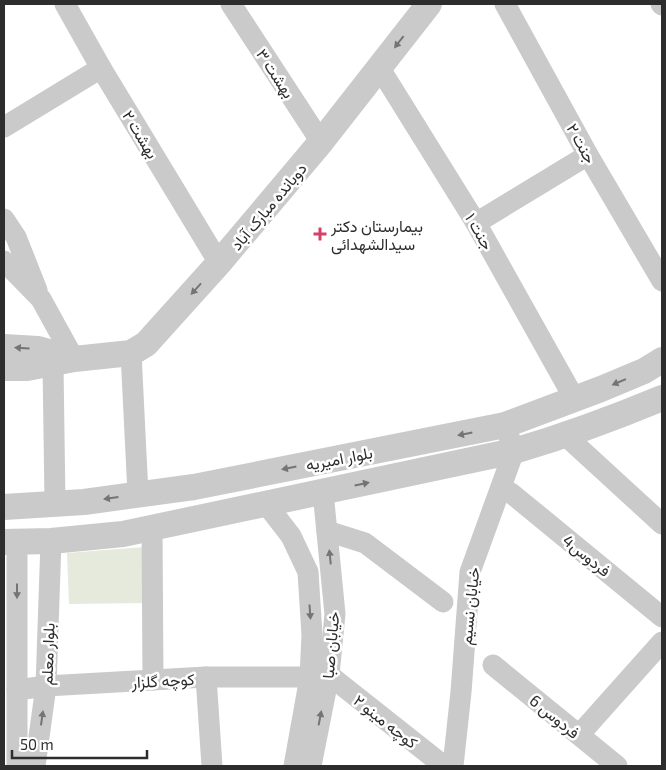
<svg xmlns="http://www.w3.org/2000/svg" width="666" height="770" viewBox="0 0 666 770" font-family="'Exo 2',Vazirmatn,sans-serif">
<rect width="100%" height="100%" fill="#fff"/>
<polygon fill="#e6eadc" points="144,547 146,603 69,604 67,553"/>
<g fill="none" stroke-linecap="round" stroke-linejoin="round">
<g stroke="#cacaca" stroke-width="21">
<polyline points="65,4 101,68 219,263"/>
<polyline points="231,4 321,142"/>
<polyline points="505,4 588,155 662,281"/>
<polyline points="661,4 662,5"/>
<polyline points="379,67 476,223 574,398"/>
<polyline points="4,127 101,68"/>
<polyline points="4,219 16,237 37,290"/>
<polyline points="476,223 588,155"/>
<polyline points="4,261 41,299 74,359"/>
<polyline points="131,353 138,494"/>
<polyline points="53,364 55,504"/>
<polyline points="566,436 662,524"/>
<polyline points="511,493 662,617"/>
<polyline points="267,505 291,536 308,572 312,635 310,677 294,766"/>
<polyline points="152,528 153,680"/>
<polyline points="327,531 365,543 443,602"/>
<polyline points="17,542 17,766"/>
<polyline points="493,665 617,766"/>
<polyline points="329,675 444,766"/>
<polyline points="206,677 212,766"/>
<polyline points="17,690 46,686 206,677 310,677"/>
<polyline points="579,735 662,642"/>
<polyline points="35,766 46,686 51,541"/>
<polyline points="311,766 329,675 335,614 323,492"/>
<polyline points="453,766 461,692 470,572 514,451 505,425"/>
</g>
<g stroke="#cacaca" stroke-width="26">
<polyline points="4,347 38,349 66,357"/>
<polyline points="4,368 27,368 74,359 131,353 146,344 219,263 321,142 429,4"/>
<polyline points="4,507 84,502 194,487 505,425 601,389 644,371 662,360"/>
<path d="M4,542L51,541L123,534L514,451C565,436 614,418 662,398"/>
</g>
</g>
<defs><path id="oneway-solid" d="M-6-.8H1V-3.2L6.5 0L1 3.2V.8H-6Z" transform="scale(1.25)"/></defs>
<g fill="#747474">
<use href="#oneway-solid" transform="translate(399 42) rotate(128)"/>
<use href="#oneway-solid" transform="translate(196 289) rotate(132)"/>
<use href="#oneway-solid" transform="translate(22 348) rotate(-176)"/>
<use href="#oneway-solid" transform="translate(619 382) rotate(157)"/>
<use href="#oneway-solid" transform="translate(465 434) rotate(169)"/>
<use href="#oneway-solid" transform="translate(289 468) rotate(169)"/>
<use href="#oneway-solid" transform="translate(362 484) rotate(-12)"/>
<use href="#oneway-solid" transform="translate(111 498) rotate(172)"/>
<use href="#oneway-solid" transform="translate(330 557) rotate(-96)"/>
<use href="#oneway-solid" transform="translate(17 591) rotate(90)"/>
<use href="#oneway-solid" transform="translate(310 612) rotate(86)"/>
<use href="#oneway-solid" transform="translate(42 718) rotate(-82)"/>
<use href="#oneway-solid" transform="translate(320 718) rotate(-79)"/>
</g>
<path fill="#d44066" stroke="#fff" stroke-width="2" d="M317.5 226.5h5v5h5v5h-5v5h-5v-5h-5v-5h5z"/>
<g text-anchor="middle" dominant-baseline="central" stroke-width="5" stroke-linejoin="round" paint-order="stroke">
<g font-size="16" fill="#2d2d2d" stroke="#fff">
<text transform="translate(276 73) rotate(57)">بهشت ۳</text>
<text transform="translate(141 134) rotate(59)">بهشت ۲</text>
<text transform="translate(582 143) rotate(61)">جنت ۲</text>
<text transform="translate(268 206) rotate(-50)">دوبانده مبارک آباد</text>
<text transform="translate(480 231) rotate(60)">جنت ۱</text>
<text transform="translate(339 458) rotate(-11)">بلوار امیریه</text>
<text transform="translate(587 555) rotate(39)">فردوس4</text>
<text transform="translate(469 606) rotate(-84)">خیابان نسیم</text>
<text transform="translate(330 645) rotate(-85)">خیابان صبا</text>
<text transform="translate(47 654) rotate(-88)">بلوار معلم</text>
<text transform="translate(163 680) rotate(-3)">کوچه گلزار</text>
<text transform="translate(555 716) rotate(39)">فردوس 6</text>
<text transform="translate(386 721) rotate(38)">کوچه مینو ۲</text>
</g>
<g font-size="16" fill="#2d2d2d" stroke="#fff" text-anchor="start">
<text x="331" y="225">بیمارستان دکتر<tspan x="331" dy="18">سیدالشهدائی</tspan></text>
</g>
</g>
<rect width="666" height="770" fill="none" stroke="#2d2d2d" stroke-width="10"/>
<path d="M12 750v8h135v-8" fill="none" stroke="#2d2d2d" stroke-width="2.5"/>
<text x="20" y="750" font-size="15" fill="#2d2d2d" stroke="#ffffff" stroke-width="4" paint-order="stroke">50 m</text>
</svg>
